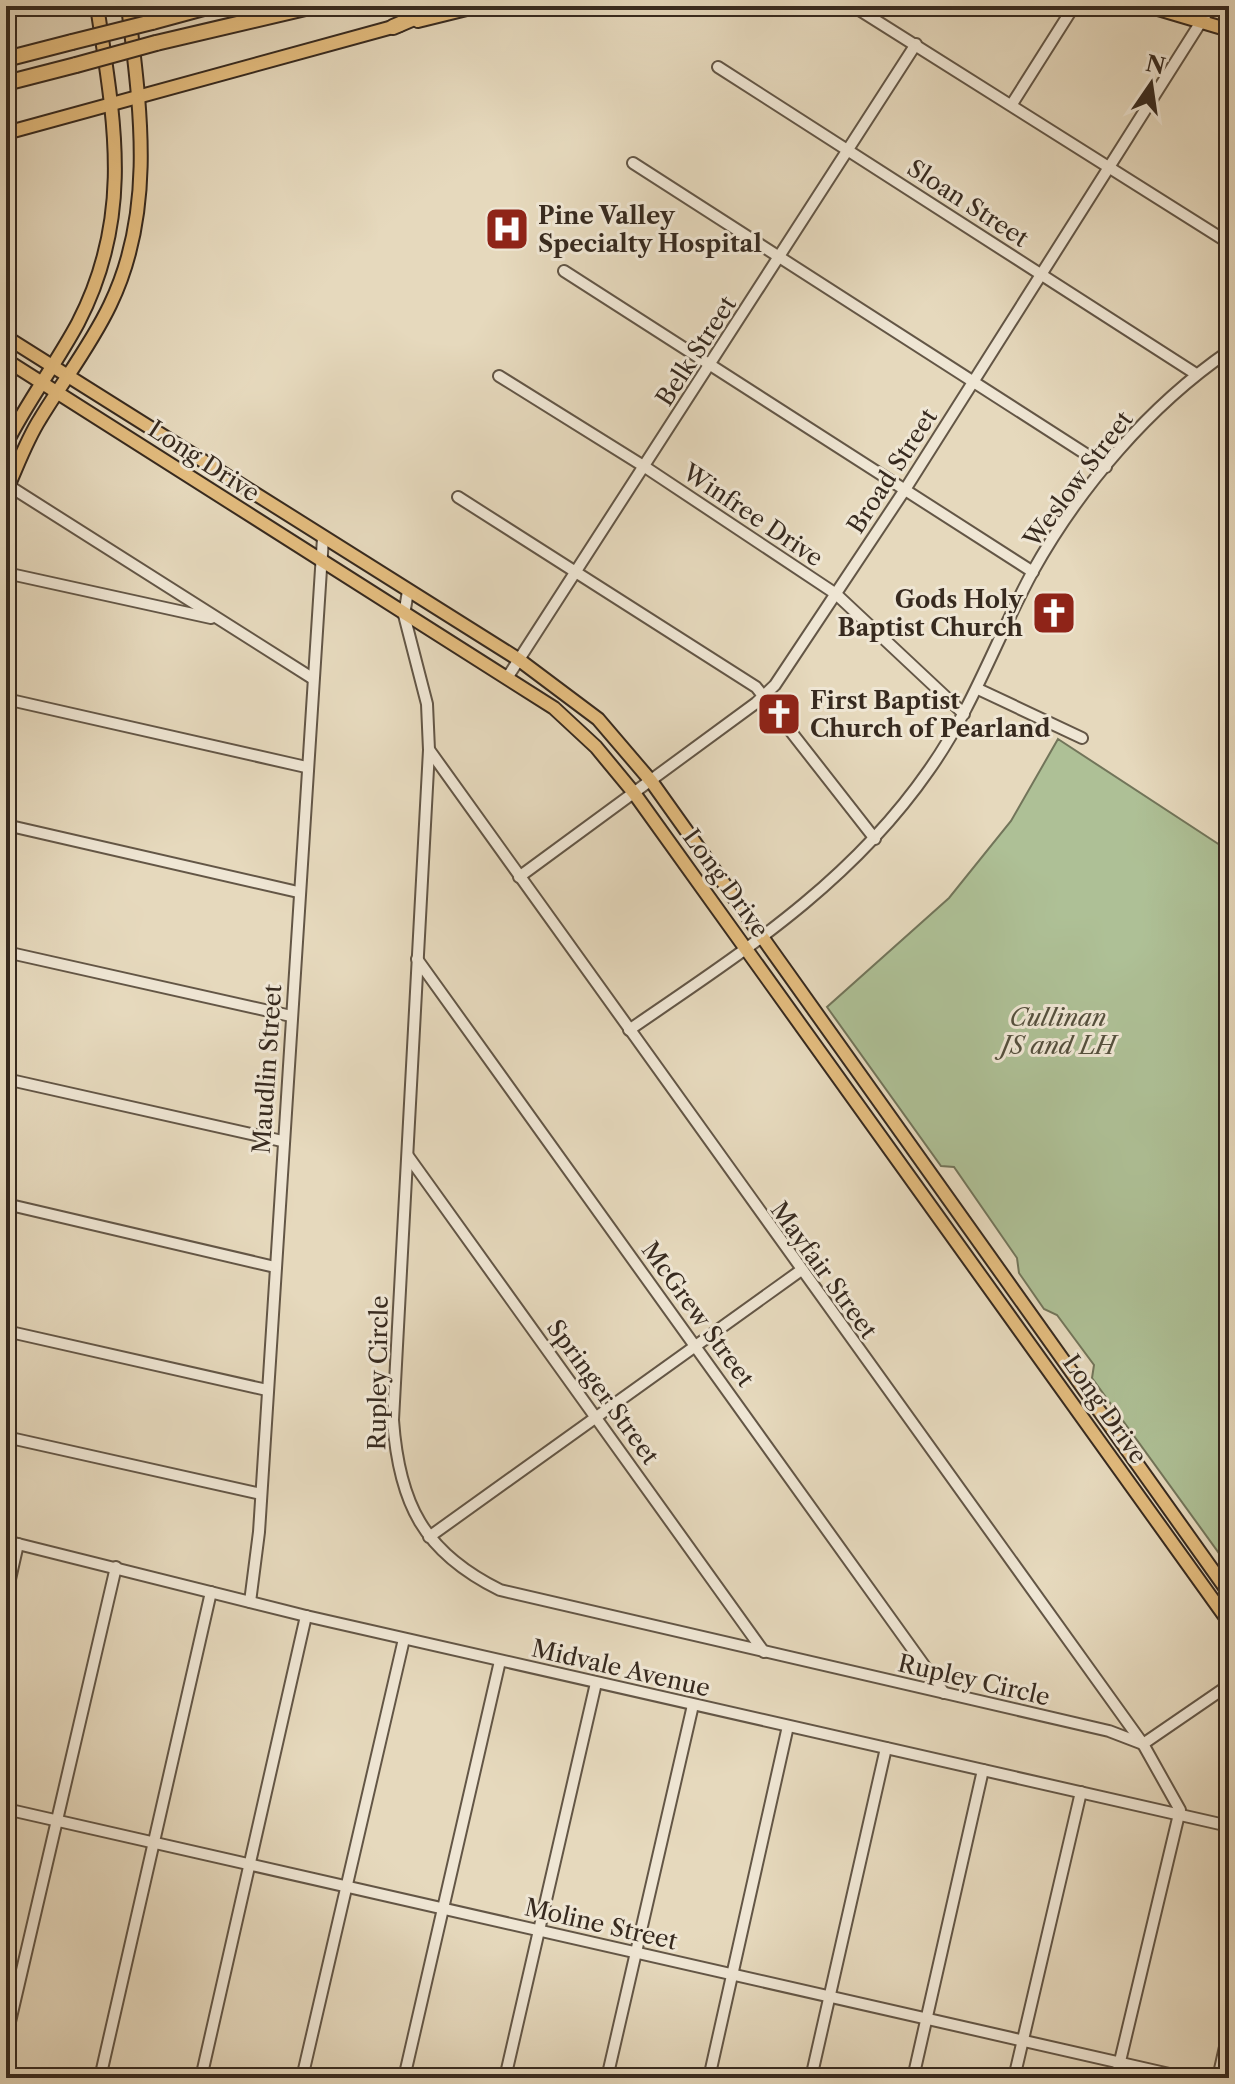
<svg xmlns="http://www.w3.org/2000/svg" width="1235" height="2084" viewBox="0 0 1235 2084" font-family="'Libre Caslon Text',serif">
<rect width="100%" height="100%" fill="#e6d9bd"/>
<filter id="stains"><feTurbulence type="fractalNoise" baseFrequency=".0025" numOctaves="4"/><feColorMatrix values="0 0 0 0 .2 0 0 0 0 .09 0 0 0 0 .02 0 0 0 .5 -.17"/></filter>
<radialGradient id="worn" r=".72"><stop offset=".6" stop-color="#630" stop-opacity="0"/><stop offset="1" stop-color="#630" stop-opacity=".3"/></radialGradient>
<polygon fill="#aec096" stroke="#72755a" stroke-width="2" points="1058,739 1229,851 1229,1550 1221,1556 1092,1378 1094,1365 1057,1315 1044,1309 1019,1273 1017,1258 954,1167 941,1166 827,1007 949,898 1011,821"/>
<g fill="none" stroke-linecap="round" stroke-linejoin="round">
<g stroke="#635646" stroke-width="14">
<g id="minor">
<polyline points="853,6 1229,243"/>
<polyline points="718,67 1196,374"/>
<polyline points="1012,104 1074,6"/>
<polyline points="633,163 1106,467"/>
<polyline points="564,271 1033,572"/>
<polyline points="499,376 645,467 836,594 964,714"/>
<polyline points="6,484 312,678"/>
<polyline points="458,497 756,687 875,839"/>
<polyline points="6,573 211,618"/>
<path d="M408,591L404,615L427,704L429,750L393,1420C399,1503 423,1552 500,1590L1109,1731L1143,1744L1229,1685"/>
<polyline points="507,678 916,44"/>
<polyline points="978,689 1082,738"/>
<polyline points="6,699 306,767"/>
<polyline points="430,751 1143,1744 1180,1810 1116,2078"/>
<polyline points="6,825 298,892"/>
<polyline points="519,877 756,703 775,685 906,488 1211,6"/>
<polyline points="6,952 291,1016"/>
<polyline points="417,959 944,1693"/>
<path d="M629,1030C741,953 850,884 929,770C973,708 997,637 1033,571C1080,487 1149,406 1229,351"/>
<polyline points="6,1079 282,1141"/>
<polyline points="408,1156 764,1652"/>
<polyline points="6,1204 275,1267"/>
<polyline points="6,1331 267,1390"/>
<polyline points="6,1437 261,1494"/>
<polyline points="429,1537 800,1271"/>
<polyline points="6,1541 306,1616 1229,1826"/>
<polyline points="6,1597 18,1544"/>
<polyline points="250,1602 259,1532 323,538"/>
<polyline points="6,1809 1187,2078"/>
<polyline points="6,2039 116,1567"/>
<polyline points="6,2073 26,2078"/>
<polyline points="100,2078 211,1592"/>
<polyline points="201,2078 306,1616"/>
<polyline points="302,2078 404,1639"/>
<polyline points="404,2078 500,1661"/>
<polyline points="505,2078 596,1683"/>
<polyline points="607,2078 693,1705"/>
<polyline points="709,2078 788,1726"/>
<polyline points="811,2078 886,1748"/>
<polyline points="913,2078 983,1770"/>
<polyline points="1014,2078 1081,1792"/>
<polyline points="1218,2078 1229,2029"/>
</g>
</g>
<g stroke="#372a1f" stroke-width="16">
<g id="major">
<polyline points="1148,6 1229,30"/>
<polyline points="6,11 26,6"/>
<polyline points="418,21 479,6"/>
<polyline points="6,133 400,25"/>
<polyline points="6,337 518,659 598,719 651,781 1229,1593"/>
<polyline points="6,360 554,708 596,747 634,793 1229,1622"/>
<path d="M6,444C27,402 56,364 78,323C134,215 114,120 97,6"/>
<path d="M6,491C17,467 26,441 40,419C63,381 91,345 110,305C156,210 140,107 128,6"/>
</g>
</g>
<g stroke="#372a1f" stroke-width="18">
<g id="highway">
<polyline points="152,22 211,6"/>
<polyline points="393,27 442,6"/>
<polyline points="156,43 314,6"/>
<polyline points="6,59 72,42"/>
<polyline points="6,83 76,65"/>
</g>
</g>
<use href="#minor" stroke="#efe6d4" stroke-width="10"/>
<use href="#major" stroke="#e3bc7e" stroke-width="12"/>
<use href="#highway" stroke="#e3bc7e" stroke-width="14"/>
<g stroke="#372a1f" stroke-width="18" stroke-linecap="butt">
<g id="highway-bridge">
<polyline points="72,42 152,22"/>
<polyline points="76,65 156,43"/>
</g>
</g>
<use href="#highway-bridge" stroke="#e3bc7e" stroke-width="14"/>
</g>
<defs>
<g id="hospital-square" transform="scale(2.3)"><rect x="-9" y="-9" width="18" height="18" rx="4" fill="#8f2418" stroke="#efe6d4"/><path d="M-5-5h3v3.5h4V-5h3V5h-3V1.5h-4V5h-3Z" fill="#fff"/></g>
<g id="church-square" transform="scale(2.3)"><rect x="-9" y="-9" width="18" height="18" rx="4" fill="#8f2418" stroke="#efe6d4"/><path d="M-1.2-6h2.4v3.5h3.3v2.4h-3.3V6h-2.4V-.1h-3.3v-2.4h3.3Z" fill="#fff"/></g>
</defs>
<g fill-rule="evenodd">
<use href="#hospital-square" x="507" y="229"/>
<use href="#church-square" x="1054" y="613"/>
<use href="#church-square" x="779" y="714"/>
</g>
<g text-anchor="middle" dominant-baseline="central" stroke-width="6" stroke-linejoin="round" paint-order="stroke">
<g font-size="24" fill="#372a1f" stroke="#efe6d4">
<text transform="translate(968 203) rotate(33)">Sloan Street</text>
<text transform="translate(696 351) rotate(-57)">Belk Street</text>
<text transform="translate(204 461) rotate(33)">Long Drive</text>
<text transform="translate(892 471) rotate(-57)">Broad Street</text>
<text transform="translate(1078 479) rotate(-53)">Weslow Street</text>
<text transform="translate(753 515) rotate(34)">Winfree Drive</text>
<text transform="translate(726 883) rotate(54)">Long Drive</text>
<text transform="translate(267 1069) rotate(-86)">Maudlin Street</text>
<text transform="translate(824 1270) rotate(54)">Mayfair Street</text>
<text transform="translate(698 1314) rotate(54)">McGrew Street</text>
<text transform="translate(378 1373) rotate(-89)">Rupley Circle</text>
<text transform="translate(603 1392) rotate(54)">Springer Street</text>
<text transform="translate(1105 1409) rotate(55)">Long Drive</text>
<text transform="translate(621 1668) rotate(13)">Midvale Avenue</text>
<text transform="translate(974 1680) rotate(13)">Rupley Circle</text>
<text transform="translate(601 1924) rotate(13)">Moline Street</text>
</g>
<g font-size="24" font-weight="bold" fill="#372a1f" stroke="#efe6d4" text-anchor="start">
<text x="538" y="215">Pine Valley<tspan x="538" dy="28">Specialty Hospital</tspan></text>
<text x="1023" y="599" text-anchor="end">Gods Holy<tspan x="1023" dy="28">Baptist Church</tspan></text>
<text x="810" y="700">First Baptist<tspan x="810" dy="28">Church of Pearland</tspan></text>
</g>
<g font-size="24" font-style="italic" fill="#55503d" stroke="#efe6d4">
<text x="1058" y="1017">Cullinan<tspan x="1058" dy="28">JS and LH</tspan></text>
</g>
</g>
<rect width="1235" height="2084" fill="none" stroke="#e6d9bd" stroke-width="32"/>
<rect x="8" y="8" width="1219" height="2068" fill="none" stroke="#372a1f" stroke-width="4"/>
<rect x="16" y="16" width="1203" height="2052" fill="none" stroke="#372a1f" stroke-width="2"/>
<g transform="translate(1151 84) rotate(13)" stroke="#efe6d4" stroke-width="6" paint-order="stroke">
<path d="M0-6L14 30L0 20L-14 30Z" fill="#372a1f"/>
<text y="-12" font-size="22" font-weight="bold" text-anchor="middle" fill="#372a1f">N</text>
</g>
<rect width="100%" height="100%" filter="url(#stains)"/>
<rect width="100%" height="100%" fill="url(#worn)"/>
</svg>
